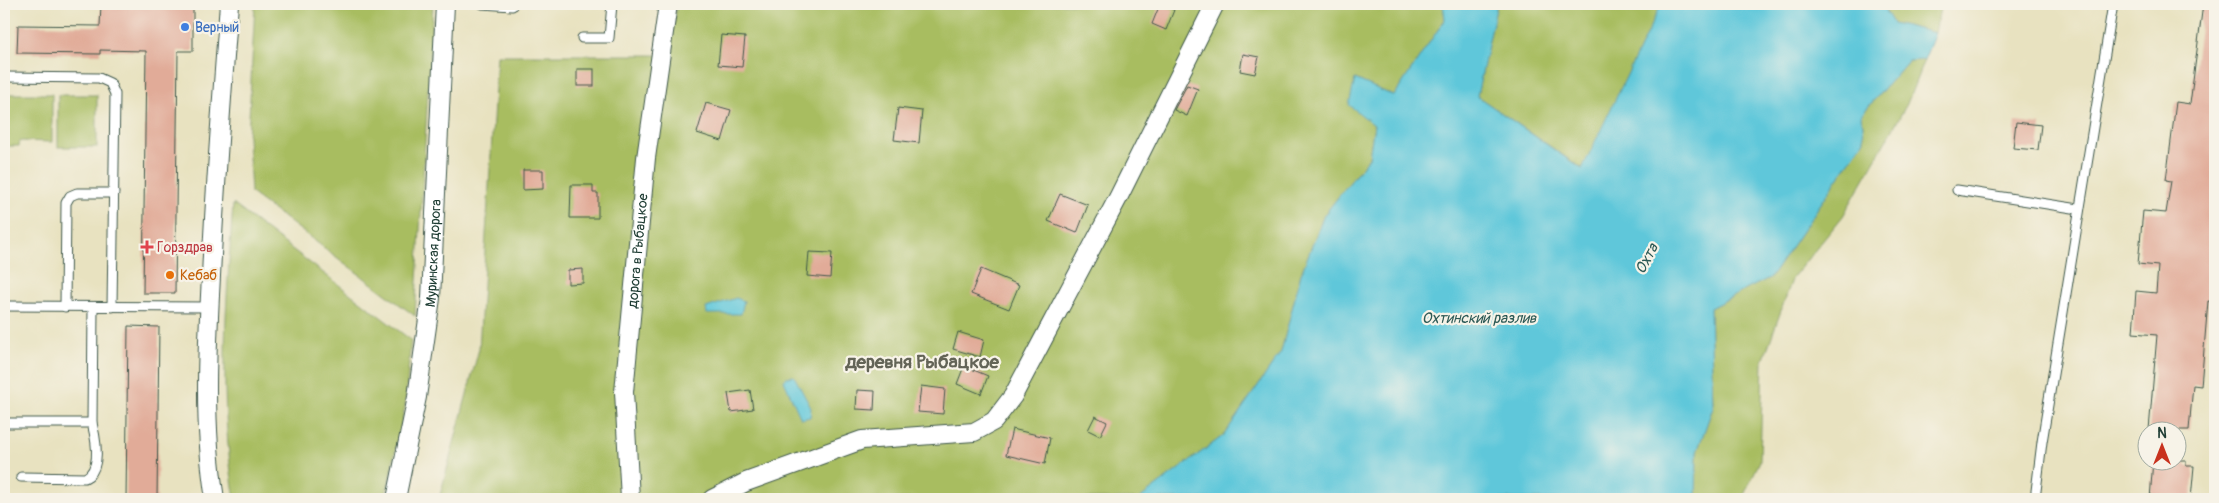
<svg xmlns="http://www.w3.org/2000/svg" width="2219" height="503" viewBox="0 0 2219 503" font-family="Pangolin,sans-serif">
<rect width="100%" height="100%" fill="#f7f3e8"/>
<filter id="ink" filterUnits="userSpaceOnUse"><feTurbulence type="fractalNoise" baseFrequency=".02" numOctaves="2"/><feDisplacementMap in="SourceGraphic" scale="10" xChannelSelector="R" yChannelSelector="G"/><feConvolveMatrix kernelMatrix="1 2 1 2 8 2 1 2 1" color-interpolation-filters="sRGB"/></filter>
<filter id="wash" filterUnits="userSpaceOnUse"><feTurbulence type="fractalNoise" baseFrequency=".0096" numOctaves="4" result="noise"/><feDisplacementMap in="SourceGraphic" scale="20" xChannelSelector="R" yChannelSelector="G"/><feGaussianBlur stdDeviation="1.12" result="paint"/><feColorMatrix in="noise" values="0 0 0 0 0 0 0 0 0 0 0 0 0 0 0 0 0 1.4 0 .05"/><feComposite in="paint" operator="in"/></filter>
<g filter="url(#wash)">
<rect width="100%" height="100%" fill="#e8e2c0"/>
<g fill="#a8bd61" stroke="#647d4a">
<polygon points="255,4 433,4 415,316 251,193 248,137"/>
<polygon points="677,4 1443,4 1445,19 1394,96 1355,79 1374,125 1369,158 1324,215 1301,274 1281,352 1224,435 1139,499 439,499 479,349 497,55 669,55"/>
<polygon points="1497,4 1661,4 1583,169 1477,96"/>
<polygon points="1881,4 1941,4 1935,33 1893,23"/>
<polygon points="1924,60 1907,104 1843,216 1793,277 1763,361 1760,461 1742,499 1696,499 1697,452 1713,407 1710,308 1771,277 1864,140 1862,114 1908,61"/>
<polygon points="4,94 52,94 52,142 20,141 19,146 4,146"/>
<rect x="58" y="95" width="39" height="52"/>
<path d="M233,204L411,340L405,407L385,499H235C218,399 226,305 233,204Z"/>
</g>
<g fill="#5ec7da" stroke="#3e8287">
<polygon points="1443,4 1497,4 1477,96 1582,169 1661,4 1881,4 1893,23 1935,33 1924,60 1908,61 1862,114 1864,140 1771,277 1710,308 1713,407 1697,452 1696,499 1139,499 1224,435 1281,352 1301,274 1324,215 1369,158 1374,125 1349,105 1355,79 1394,96 1445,19"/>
<polygon points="736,298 744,301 741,314 707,314 706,308"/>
<polygon points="794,376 811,408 810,417 801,419 784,381 786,377"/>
</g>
<g id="blocks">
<g fill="#e1ab98">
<polygon points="101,4 193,4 193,51 178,51 175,293 143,293 146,51 100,50 100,54 17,53 18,25 100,26"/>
<polygon points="1160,4 1174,10 1166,30 1152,24"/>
<polygon points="2203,4 2215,4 2215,302 2208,301 2201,386 2193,385 2189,430 2149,430 2157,335 2133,333 2136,291 2156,293 2158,266 2138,264 2143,211 2166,213 2171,181 2166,180 2176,102 2190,104"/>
<polygon points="721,35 745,37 742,67 718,65"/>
<polygon points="1243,54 1259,57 1255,74 1240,71"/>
<rect x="577" y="69" width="17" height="17"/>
<polygon points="1187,85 1198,89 1187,116 1174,110"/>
<polygon points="706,103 731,110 722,141 697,133"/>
<polygon points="898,108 922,111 919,143 894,140"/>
<polygon points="2016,122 2041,125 2038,150 2013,148"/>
<polygon points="523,170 543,170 543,189 523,190"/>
<polygon points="571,185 593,185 593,193 598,193 598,218 570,218"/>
<polygon points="1060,194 1088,205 1077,233 1048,221"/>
<polygon points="809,252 832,253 830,278 807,276"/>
<polygon points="583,269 583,283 568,284 568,270"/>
<polygon points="981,269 1019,285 1009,309 971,294"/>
<polygon points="128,326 159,327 157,499 126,499"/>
<polygon points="958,332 984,340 980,357 953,349"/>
<polygon points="964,366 988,376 981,394 957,384"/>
<polygon points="921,386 945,389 943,414 918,412"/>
<polygon points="750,390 753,409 731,412 728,393"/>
<polygon points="857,390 875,391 874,410 856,409"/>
<polygon points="1095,416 1107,422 1100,436 1088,430"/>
<polygon points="1012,429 1050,438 1045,464 1006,455"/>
<polygon points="2153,460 2186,460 2186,466 2194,466 2191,499 2150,499"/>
</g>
</g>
</g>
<g filter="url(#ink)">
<use href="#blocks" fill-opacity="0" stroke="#3d5649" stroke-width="1"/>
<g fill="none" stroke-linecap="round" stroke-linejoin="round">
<g stroke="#3d5649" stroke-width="11">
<g id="lane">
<polyline points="482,4 512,6 512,4"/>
<polyline points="582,38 609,38 612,4"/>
<polyline points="4,77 99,78 110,83 115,94 112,307"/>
<polyline points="1957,190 2079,209"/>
<polyline points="4,306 209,307"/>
<polyline points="65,307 66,203 70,196 77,193 114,193"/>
<polyline points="4,423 92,423"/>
<path d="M21,477L85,478C102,470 96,439 92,423L93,307"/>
<polyline points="2035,499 2042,442 2113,4"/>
</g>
</g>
<g stroke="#3d5649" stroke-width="20">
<g id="street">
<path d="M215,499C203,425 207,351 211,276C215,185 222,95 229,4"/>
<path id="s1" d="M396,499L417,397L431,298L445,4"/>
<path id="s2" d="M630,499L624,392L646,158L668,4"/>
<polyline points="712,499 746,482 862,440 974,432 994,421 1013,396 1118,198 1215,4"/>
</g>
</g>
<use href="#lane" stroke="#fff" stroke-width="9"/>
<use href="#street" stroke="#fff" stroke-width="18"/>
</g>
</g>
<circle fill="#3f7fe0" stroke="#f7f3e8" stroke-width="2" cx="185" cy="27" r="5"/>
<path fill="#e0444e" stroke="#f7f3e8" stroke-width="2" d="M144.5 239.5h5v5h5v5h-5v5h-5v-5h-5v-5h5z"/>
<circle fill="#e8710a" stroke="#f7f3e8" stroke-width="2" cx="170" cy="275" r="5"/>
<g text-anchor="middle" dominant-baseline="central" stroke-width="4.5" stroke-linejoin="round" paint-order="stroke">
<g font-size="14" fill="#366cbe" stroke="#f7f3e8" text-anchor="start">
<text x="195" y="27">Верный</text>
</g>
<g font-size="14" fill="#be3a42" stroke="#f7f3e8" text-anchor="start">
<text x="157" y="247">Горздрав</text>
</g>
<g font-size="14" fill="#1f3d34" stroke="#f7f3e8">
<text stroke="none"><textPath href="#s2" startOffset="249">дорога в Рыбацкое</textPath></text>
<text stroke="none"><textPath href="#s1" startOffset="249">Муринская дорога</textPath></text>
</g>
<g font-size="14" fill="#c56008" stroke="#f7f3e8" text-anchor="start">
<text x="180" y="275">Кебаб</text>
</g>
<g font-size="15" font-style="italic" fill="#2c5955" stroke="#f7f3e8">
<text transform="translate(1647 259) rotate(-62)">Охта</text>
<text x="1479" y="318">Охтинский разлив</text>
</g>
<g font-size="19" font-weight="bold" fill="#636457" stroke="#f7f3e8">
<text x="922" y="362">деревня Рыбацкое</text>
</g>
</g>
<rect width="2219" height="503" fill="none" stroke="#f7f3e8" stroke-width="20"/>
<g transform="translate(2162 446)"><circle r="24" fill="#f7f3e8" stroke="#a1aaa0"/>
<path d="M0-4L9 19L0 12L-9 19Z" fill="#c8321e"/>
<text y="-8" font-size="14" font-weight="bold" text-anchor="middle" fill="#1f3d34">N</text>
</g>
</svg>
